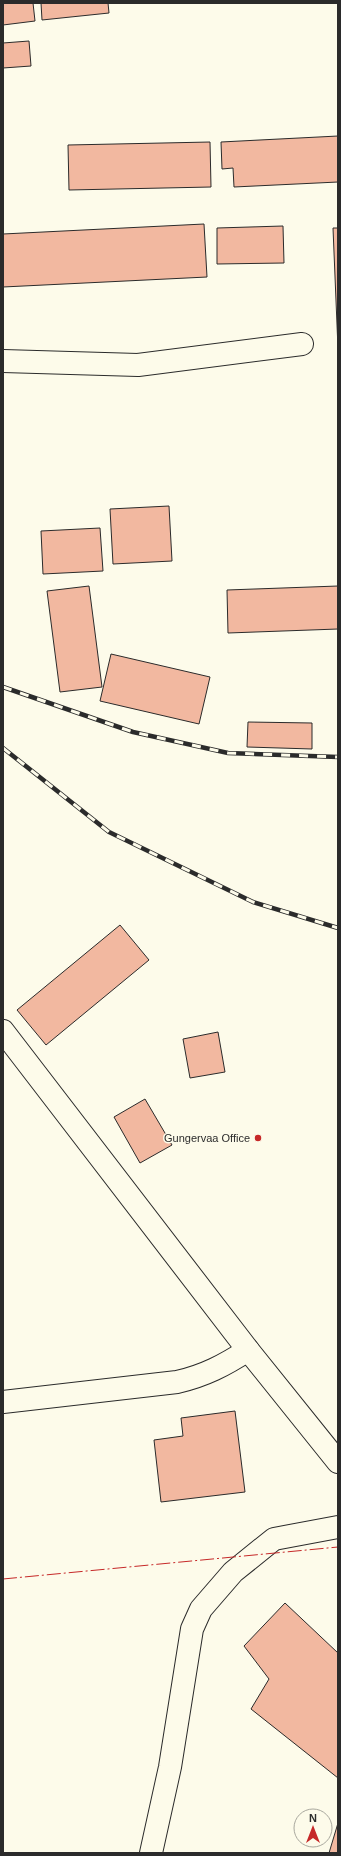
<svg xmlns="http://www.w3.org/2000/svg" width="341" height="1856" viewBox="0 0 341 1856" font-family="Arial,sans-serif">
<rect width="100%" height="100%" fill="#fdfbea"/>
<g fill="#f2b8a0" stroke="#2b2b2b">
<polygon points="3,3 33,3 35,21 3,25"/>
<polygon points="41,3 108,3 109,13 42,20"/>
<polygon points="29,41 31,66 3,68 3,43"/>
<polygon points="338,136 338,182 234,187 233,168 222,169 221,142"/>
<polygon points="210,142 211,187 69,190 68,145"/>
<polygon points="204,224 207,277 3,287 3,234"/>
<polygon points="283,226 284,263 217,264 217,228"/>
<polygon points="333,228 338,228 338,349"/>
<polygon points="169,506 172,561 113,564 110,509"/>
<polygon points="100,528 103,571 43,574 41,531"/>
<polygon points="89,586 102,687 60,692 47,591"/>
<polygon points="338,586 338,629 228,633 227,590"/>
<polygon points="111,654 210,677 199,724 100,701"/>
<polygon points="248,722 312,723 312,749 247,747"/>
<polygon points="120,925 149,960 46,1045 17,1010"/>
<polygon points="218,1032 225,1072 190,1078 183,1039"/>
<polygon points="145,1099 172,1145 140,1163 114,1117"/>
<polygon points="235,1411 245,1492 161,1502 154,1440 183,1436 181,1418"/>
<polygon points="285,1603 338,1653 338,1778 251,1709 269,1679 244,1646"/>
<polygon points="338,1823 338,1853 329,1853"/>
</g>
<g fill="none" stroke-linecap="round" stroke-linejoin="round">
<g stroke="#2b2b2b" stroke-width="24">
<g id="minor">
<polyline points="3,361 138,365 302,344"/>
<polyline points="3,1031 248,1350 338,1462"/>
<path d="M3,1402L177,1382C204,1376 225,1365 248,1350"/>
<polyline points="151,1853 170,1767 192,1629 201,1609 233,1572 274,1539 338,1527"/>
</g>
</g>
<use href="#minor" stroke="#fdfbea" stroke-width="22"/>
<g stroke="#2b2b2b" stroke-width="4.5">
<g id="rail">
<polyline points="3,687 133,732 228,753 338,757"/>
<polyline points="3,748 109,832 253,902 338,928"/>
</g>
</g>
<use href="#rail" stroke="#fdfbea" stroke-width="3" stroke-dasharray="9" stroke-linecap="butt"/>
<polyline stroke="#c62828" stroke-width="1" stroke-dasharray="14 3 2 3" stroke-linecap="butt" points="3,1579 338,1547"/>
</g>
<circle fill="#c62828" stroke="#fdfbea" stroke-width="1.5" cx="258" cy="1138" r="4"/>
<g text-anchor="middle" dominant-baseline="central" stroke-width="3" stroke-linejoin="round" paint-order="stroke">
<g font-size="11" fill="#2b2b2b" stroke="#fdfbea" text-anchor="end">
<text x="250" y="1138">Gungervaa Office</text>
</g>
</g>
<rect width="341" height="1856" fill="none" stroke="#2b2b2b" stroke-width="8"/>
<g transform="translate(313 1828)"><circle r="19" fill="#fdfbea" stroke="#a9a89e"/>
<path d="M0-3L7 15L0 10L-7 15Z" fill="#c62828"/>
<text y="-6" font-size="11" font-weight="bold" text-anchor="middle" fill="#2b2b2b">N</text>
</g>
</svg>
